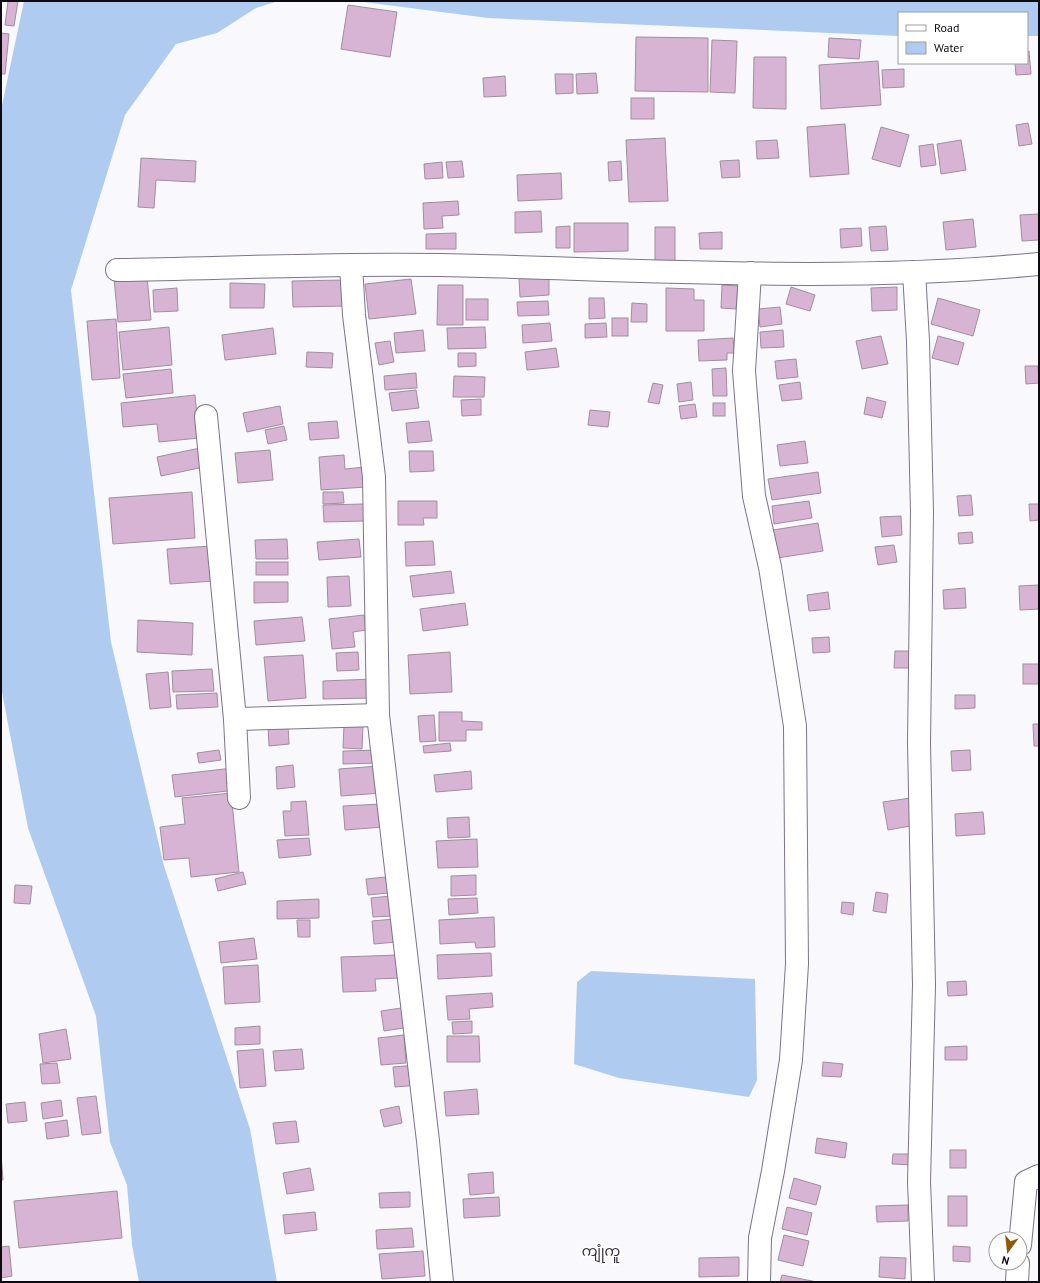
<svg xmlns="http://www.w3.org/2000/svg" width="1040" height="1283" viewBox="0 0 1040 1283" font-family="'PT Sans','Noto Sans Myanmar',sans-serif">
<rect width="100%" height="100%" fill="#f9f8fc"/>
<g fill="#afccf0">
<polygon points="24,1 278,1 256,8 217,33 176,44 125,115 71,290 111,642 164,866 250,1129 277,1282 139,1282 132,1245 127,1185 110,1142 96,1016 28,828 1,687 1,110"/>
<polygon points="356,1 1039,1 1039,36 1027,36 1027,13 899,13 899,36 488,18"/>
<polygon points="591,971 755,979 757,1080 749,1097 619,1078 574,1064 577,982"/>
</g>
<g fill="#d8b4d4" stroke="#a08e9e">
<polygon points="8,1 18,1 14,26 5,25"/>
<polygon points="348,5 397,12 390,57 341,49"/>
<polygon points="1,33 9,34 5,74 1,74"/>
<polygon points="636,37 708,38 708,92 635,91"/>
<polygon points="829,38 861,40 859,59 828,57"/>
<polygon points="712,40 737,41 735,93 710,92"/>
<polygon points="1027,51 1029,51 1031,74 1016,75 1015,63 1027,63"/>
<polygon points="754,57 786,57 786,109 753,108"/>
<polygon points="878,61 881,105 821,109 819,65"/>
<polygon points="904,69 904,87 883,88 882,70"/>
<polygon points="596,73 598,93 577,94 576,74"/>
<polygon points="555,74 573,74 573,93 556,94"/>
<polygon points="505,76 506,96 484,97 483,78"/>
<rect x="631" y="98" width="23" height="21"/>
<polygon points="1028,123 1032,144 1019,146 1016,125"/>
<polygon points="845,124 849,174 810,177 807,127"/>
<polygon points="881,127 909,135 900,167 872,159"/>
<polygon points="665,138 668,201 629,202 626,140"/>
<polygon points="777,140 779,158 757,159 756,141"/>
<polygon points="961,140 966,170 941,174 937,144"/>
<polygon points="933,144 936,165 921,167 919,146"/>
<polygon points="141,158 196,161 195,182 156,180 154,208 138,207"/>
<polygon points="739,160 740,177 722,178 720,161"/>
<polygon points="462,161 464,177 448,178 446,162"/>
<polygon points="621,161 622,180 609,181 608,162"/>
<polygon points="442,162 443,178 425,179 424,164"/>
<polygon points="561,173 562,199 518,201 517,175"/>
<polygon points="458,201 459,215 442,216 443,228 424,229 423,203"/>
<polygon points="541,211 542,232 515,233 515,212"/>
<polygon points="1039,214 1039,240 1022,241 1020,215"/>
<polygon points="973,219 976,247 946,250 943,222"/>
<polygon points="574,223 628,223 628,251 574,252"/>
<polygon points="570,226 570,248 556,248 556,227"/>
<polygon points="886,226 888,250 871,251 869,227"/>
<polygon points="655,227 675,227 675,265 655,264"/>
<polygon points="861,228 862,246 841,248 840,229"/>
<polygon points="722,232 722,249 700,249 699,233"/>
<polygon points="456,233 456,249 426,249 426,234"/>
<polygon points="147,276 151,320 118,322 114,278"/>
<polygon points="549,276 549,295 520,297 519,278"/>
<polygon points="411,279 416,314 369,319 365,284"/>
<polygon points="344,280 345,306 293,307 292,281"/>
<polygon points="230,283 265,284 264,308 230,308"/>
<polygon points="438,285 463,285 463,325 437,325"/>
<polygon points="722,285 738,286 736,309 721,308"/>
<polygon points="791,287 815,295 810,311 786,304"/>
<polygon points="897,287 897,310 872,311 871,288"/>
<polygon points="177,288 178,311 154,312 153,290"/>
<polygon points="666,288 694,289 694,300 704,300 704,331 666,331"/>
<polygon points="589,298 604,298 605,318 589,319"/>
<polygon points="938,298 980,310 973,336 931,324"/>
<rect x="466" y="299" width="22" height="21"/>
<polygon points="548,301 549,315 518,316 517,302"/>
<polygon points="632,303 647,304 647,322 631,322"/>
<polygon points="780,307 782,324 760,327 758,309"/>
<rect x="612" y="318" width="16" height="18"/>
<polygon points="116,319 120,378 92,380 87,321"/>
<polygon points="550,323 552,341 523,343 522,325"/>
<polygon points="606,323 607,337 585,338 585,324"/>
<polygon points="169,327 172,365 123,370 119,332"/>
<polygon points="485,327 486,348 448,349 447,328"/>
<polygon points="273,328 276,354 225,360 222,335"/>
<polygon points="423,330 425,351 396,353 394,333"/>
<polygon points="783,330 784,347 761,348 760,332"/>
<polygon points="881,336 888,364 862,369 856,341"/>
<polygon points="938,336 964,343 958,365 932,358"/>
<polygon points="733,338 734,353 727,353 727,360 699,361 698,340"/>
<polygon points="390,341 394,362 379,365 375,343"/>
<polygon points="556,348 559,367 527,370 525,352"/>
<polygon points="307,352 333,353 332,368 306,367"/>
<polygon points="458,353 476,353 476,366 458,367"/>
<polygon points="796,359 798,377 777,379 775,361"/>
<polygon points="1025,366 1038,366 1039,383 1026,384"/>
<polygon points="726,368 727,396 713,396 712,369"/>
<polygon points="171,369 173,393 126,398 123,374"/>
<polygon points="416,373 417,388 385,390 384,376"/>
<polygon points="454,376 485,377 484,397 453,397"/>
<polygon points="691,382 693,400 679,402 677,384"/>
<polygon points="800,382 802,399 782,401 779,385"/>
<polygon points="653,383 663,385 659,404 648,402"/>
<polygon points="416,390 419,408 392,411 389,393"/>
<polygon points="195,395 199,438 159,442 157,424 123,427 121,403"/>
<polygon points="867,397 886,402 882,418 864,414"/>
<polygon points="481,399 481,415 462,416 461,400"/>
<rect x="713" y="403" width="12" height="13"/>
<polygon points="695,404 697,417 681,419 679,406"/>
<polygon points="280,406 283,424 247,432 243,413"/>
<polygon points="590,410 610,412 608,427 588,425"/>
<polygon points="337,421 339,438 310,440 308,423"/>
<polygon points="429,421 432,441 408,443 406,423"/>
<polygon points="284,426 287,440 268,444 265,430"/>
<polygon points="805,441 808,463 780,466 777,445"/>
<polygon points="200,448 204,467 161,476 157,457"/>
<polygon points="270,450 273,480 238,483 235,453"/>
<polygon points="409,451 433,451 434,471 410,472"/>
<polygon points="344,455 345,469 365,467 366,487 321,490 319,457"/>
<polygon points="818,472 821,493 772,500 768,479"/>
<polygon points="192,492 195,538 113,544 109,498"/>
<polygon points="323,492 343,492 344,503 323,504"/>
<polygon points="971,495 973,515 959,516 957,496"/>
<polygon points="398,501 437,501 437,518 423,518 424,525 398,525"/>
<polygon points="809,501 812,518 774,524 772,506"/>
<polygon points="364,504 365,521 324,522 323,505"/>
<polygon points="1029,504 1039,504 1039,520 1030,521"/>
<polygon points="901,516 902,535 882,537 880,517"/>
<polygon points="818,523 823,551 777,558 773,530"/>
<polygon points="972,532 973,543 959,544 958,533"/>
<polygon points="287,539 288,559 256,559 255,540"/>
<polygon points="359,539 361,557 319,560 317,542"/>
<polygon points="433,541 435,565 406,566 405,542"/>
<polygon points="894,545 897,562 878,565 875,547"/>
<polygon points="211,546 214,581 170,584 167,549"/>
<rect x="256" y="562" width="32" height="13"/>
<polygon points="451,571 454,593 413,597 410,576"/>
<polygon points="349,576 351,606 328,607 327,577"/>
<polygon points="254,582 288,582 288,602 254,603"/>
<polygon points="1039,585 1039,609 1020,610 1019,586"/>
<polygon points="965,588 966,608 944,609 943,590"/>
<polygon points="828,592 830,609 809,611 807,595"/>
<polygon points="465,603 468,625 423,631 420,609"/>
<polygon points="364,615 366,630 353,632 355,647 332,649 329,619"/>
<polygon points="302,617 305,641 256,645 254,621"/>
<polygon points="138,620 193,623 192,655 137,652"/>
<polygon points="829,637 830,652 813,653 812,638"/>
<polygon points="895,651 918,651 918,668 894,668"/>
<polygon points="358,652 359,670 337,671 336,653"/>
<polygon points="450,652 452,692 410,694 408,655"/>
<polygon points="303,655 306,698 268,701 264,657"/>
<rect x="1023" y="664" width="16" height="20"/>
<polygon points="212,669 214,691 173,692 172,671"/>
<polygon points="168,672 171,707 150,709 146,674"/>
<polygon points="373,679 374,698 323,699 323,681"/>
<polygon points="217,693 218,707 177,709 176,695"/>
<polygon points="955,695 975,695 975,708 955,709"/>
<polygon points="439,712 462,712 462,721 482,722 482,730 466,730 466,741 439,741"/>
<polygon points="434,715 436,741 420,742 418,716"/>
<polygon points="1033,724 1039,724 1039,746 1034,746"/>
<polygon points="288,725 289,744 269,746 268,726"/>
<polygon points="344,725 363,726 362,749 343,748"/>
<polygon points="450,743 451,751 424,753 423,746"/>
<polygon points="219,750 221,760 199,763 197,753"/>
<polygon points="379,750 379,763 343,764 343,751"/>
<polygon points="970,750 971,770 952,771 951,751"/>
<polygon points="293,765 295,787 277,789 276,767"/>
<polygon points="379,766 381,793 341,796 339,769"/>
<polygon points="233,768 236,790 175,797 172,775"/>
<polygon points="471,771 472,789 436,792 434,775"/>
<polygon points="231,793 239,872 191,877 189,858 164,860 160,827 185,824 182,798"/>
<polygon points="911,798 916,825 888,830 883,802"/>
<polygon points="306,801 309,835 285,836 283,811 291,811 291,802"/>
<polygon points="381,804 383,827 345,830 343,806"/>
<polygon points="983,812 985,834 956,836 955,814"/>
<polygon points="469,817 470,837 448,838 447,818"/>
<polygon points="309,838 311,855 279,858 277,840"/>
<polygon points="477,839 478,867 438,868 436,841"/>
<polygon points="243,872 246,884 218,891 215,879"/>
<polygon points="476,875 476,895 451,896 451,876"/>
<polygon points="386,877 388,893 368,895 366,879"/>
<polygon points="15,885 32,886 30,904 14,903"/>
<polygon points="876,892 888,894 886,913 873,911"/>
<polygon points="390,896 392,916 373,917 371,898"/>
<polygon points="477,898 478,913 449,915 448,899"/>
<polygon points="319,899 319,918 277,919 277,901"/>
<polygon points="842,902 854,903 853,915 841,913"/>
<polygon points="494,917 495,947 476,948 475,942 440,944 439,920"/>
<polygon points="394,919 396,942 374,944 372,921"/>
<polygon points="297,920 310,920 310,937 298,937"/>
<polygon points="254,938 257,959 221,963 219,942"/>
<polygon points="491,953 492,976 438,979 437,955"/>
<polygon points="399,955 400,978 375,979 376,991 343,992 341,957"/>
<polygon points="258,965 260,1002 225,1004 223,967"/>
<polygon points="966,981 967,995 948,996 947,982"/>
<polygon points="492,993 493,1007 469,1009 470,1019 448,1020 446,996"/>
<polygon points="408,1007 410,1027 384,1031 381,1011"/>
<polygon points="472,1021 472,1033 453,1034 452,1022"/>
<polygon points="260,1026 260,1044 235,1045 235,1028"/>
<polygon points="66,1029 71,1059 43,1063 39,1034"/>
<polygon points="404,1035 406,1063 381,1065 378,1038"/>
<polygon points="447,1036 479,1036 480,1062 447,1062"/>
<polygon points="967,1046 967,1060 945,1060 945,1047"/>
<polygon points="263,1049 266,1086 240,1088 237,1051"/>
<polygon points="302,1049 304,1069 275,1071 273,1051"/>
<polygon points="823,1062 843,1064 841,1077 822,1076"/>
<polygon points="57,1063 60,1083 42,1084 40,1064"/>
<polygon points="417,1065 419,1085 395,1087 393,1067"/>
<polygon points="477,1089 479,1114 446,1116 444,1092"/>
<polygon points="96,1096 101,1133 82,1135 77,1098"/>
<polygon points="61,1100 63,1116 43,1119 41,1103"/>
<polygon points="25,1102 27,1121 8,1123 6,1104"/>
<polygon points="399,1106 402,1123 384,1127 380,1110"/>
<polygon points="67,1120 69,1136 47,1139 45,1123"/>
<polygon points="296,1121 299,1142 276,1144 273,1123"/>
<polygon points="817,1138 847,1143 845,1158 815,1153"/>
<rect x="950" y="1150" width="16" height="18"/>
<polygon points="893,1154 914,1154 914,1165 892,1164"/>
<polygon points="1,1155 3,1180 1,1180"/>
<polygon points="310,1168 314,1190 287,1194 283,1173"/>
<polygon points="493,1172 494,1193 470,1195 468,1174"/>
<polygon points="794,1178 821,1186 816,1205 789,1198"/>
<polygon points="117,1191 122,1238 19,1248 14,1201"/>
<polygon points="410,1192 410,1207 380,1208 379,1193"/>
<rect x="948" y="1196" width="19" height="30"/>
<polygon points="499,1197 500,1216 464,1218 463,1199"/>
<polygon points="908,1205 908,1221 877,1222 876,1206"/>
<polygon points="787,1207 812,1213 807,1235 782,1229"/>
<polygon points="315,1212 317,1230 285,1234 283,1215"/>
<polygon points="412,1228 414,1247 377,1249 376,1230"/>
<polygon points="784,1235 809,1241 803,1266 778,1260"/>
<polygon points="9,1246 12,1276 1,1278 1,1247"/>
<polygon points="953,1246 970,1247 970,1262 953,1261"/>
<polygon points="423,1251 425,1276 382,1279 379,1254"/>
<polygon points="739,1257 739,1276 699,1277 699,1258"/>
<polygon points="880,1257 906,1258 905,1279 879,1277"/>
<polygon points="782,1275 817,1282 780,1282"/>
</g>
<g fill="none" stroke-linecap="round" stroke-linejoin="round">
<g stroke="#7d7488" stroke-width="24">
<g id="minor">
<polyline points="351,266 354,315 374,477 378,715 428,1141 442,1282"/>
<path d="M117,270C239,268 361,262 483,266C668,271 854,282 1039,264"/>
<polyline points="914,272 918,341 922,512 919,743 924,985 919,1182 923,1282"/>
<polyline points="750,273 744,371 754,496 770,567 795,726 797,964 791,1060 773,1171 760,1238 759,1282"/>
<polyline points="206,416 235,719 239,798"/>
<polyline points="235,719 378,715"/>
<polyline points="1020,1245 1026,1182 1039,1176"/>
<polyline points="1017,1282 1018,1263"/>
</g>
</g>
<use href="#minor" stroke="#fff" stroke-width="22"/>
</g>
<g text-anchor="middle" dominant-baseline="central" stroke-width="3.5" stroke-linejoin="round" paint-order="stroke">
<g font-size="14" fill="#352d3f" stroke="#fff">
<text x="601" y="1251">ကျုံကူ</text>
</g>
</g>
<rect width="1040" height="1283" fill="none" stroke="#0d0a11" stroke-width="4"/>
<rect x="898" y="12" width="130" height="52" fill="#ffffff" stroke="#9e9da0"/>
<rect x="906" y="25" width="20" height="6" fill="#ffffff" stroke="#9e9da0"/>
<text x="934" y="32" font-size="12" fill="#0d0a11">Road</text>
<rect x="906" y="42" width="20" height="12" fill="#afccf0" stroke="#9e9da0"/>
<text x="934" y="52" font-size="12" fill="#0d0a11">Water</text>
<g transform="translate(1008 1251) rotate(195)"><circle r="19" fill="#ffffff" stroke="#9e9da0"/>
<path d="M0-3L7 15L0 10L-7 15Z" fill="#8e5909"/>
<text y="-6" font-size="11" font-weight="bold" text-anchor="middle" fill="#0d0a11">N</text>
</g>
</svg>
